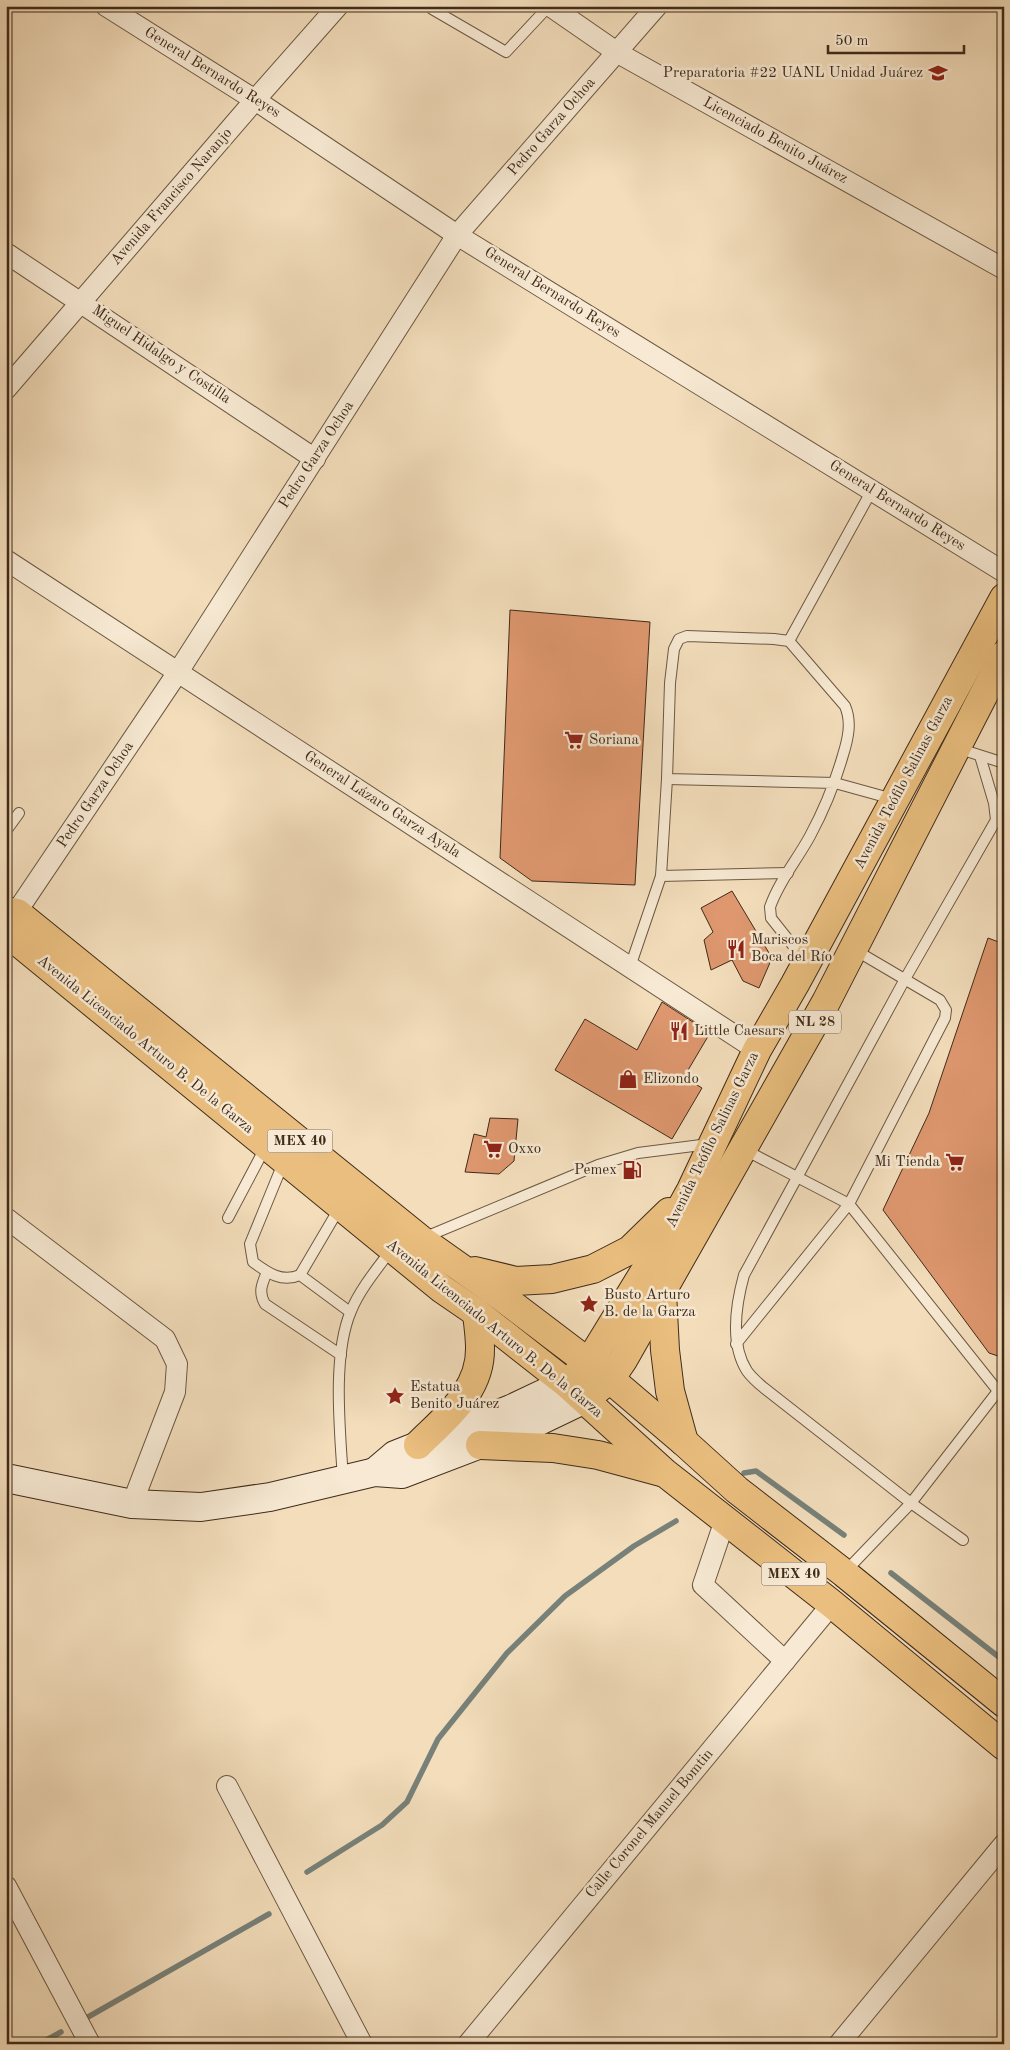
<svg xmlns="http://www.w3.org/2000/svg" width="1010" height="2050" viewBox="0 0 1010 2050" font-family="'Old Standard TT',serif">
<rect width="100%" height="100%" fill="#f3ddbb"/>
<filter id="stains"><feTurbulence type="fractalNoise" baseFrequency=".004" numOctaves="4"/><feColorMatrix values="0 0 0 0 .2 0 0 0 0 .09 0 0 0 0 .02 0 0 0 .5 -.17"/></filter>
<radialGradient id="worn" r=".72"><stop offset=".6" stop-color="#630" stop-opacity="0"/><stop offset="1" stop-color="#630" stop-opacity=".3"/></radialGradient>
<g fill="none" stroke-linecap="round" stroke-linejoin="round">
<g stroke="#778179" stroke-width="5.5">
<polyline points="744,1473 756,1471 844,1535"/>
<polyline points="891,1573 1004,1661"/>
<polyline points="307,1872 382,1825 407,1802 438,1739 507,1653 565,1596 634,1546 676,1521"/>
<polyline points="88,2017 269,1914"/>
<polyline points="39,2044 61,2032"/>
</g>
</g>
<g fill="#de976e" stroke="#3f2b1a">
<polygon points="510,610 650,622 635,885 532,881 500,858"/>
<polygon points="732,891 772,958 759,988 743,981 732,960 711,970 704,940 713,932 701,908"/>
<polygon points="988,938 1004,944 1004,1358 989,1353 883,1210 929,1113"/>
<polygon points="662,1002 710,1033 684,1077 702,1088 672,1139 555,1070 585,1019 637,1050"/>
<polygon points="490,1118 518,1119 514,1161 499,1174 465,1172 474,1134 486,1137"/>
</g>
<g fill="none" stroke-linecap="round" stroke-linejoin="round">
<g stroke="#6c5842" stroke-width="12">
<g id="service">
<polyline points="432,9 506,52 549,6"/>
<polyline points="789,641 872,490"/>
<polyline points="957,748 1004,763"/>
<polyline points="667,779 661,876 788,873"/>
<polyline points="6,831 19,813"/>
<path d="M806,962L771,918L770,907C779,881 797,860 810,836C824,810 835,783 843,755C848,739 852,722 845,706L789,641L774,639L687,636L679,639L674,649L670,683L667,779L835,783L893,799"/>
<polyline points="630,967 661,876"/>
<polyline points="745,1150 849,1204 998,1391 1004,1394"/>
<path d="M284,1161L250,1244L253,1262C268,1273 282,1283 300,1275L350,1312"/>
<polyline points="228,1218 266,1146"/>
<polyline points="423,1238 598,1165 638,1153 709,1144"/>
<path d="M267,1272C262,1284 258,1292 265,1304L341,1355"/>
<polyline points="300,1275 340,1207"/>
<polyline points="736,1344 849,1204 945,1018 946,1010 940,1000 855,950"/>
<path d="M343,1479C340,1431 332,1355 351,1311C360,1289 377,1269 391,1250"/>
<path d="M963,1540L911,1503L764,1388C758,1383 752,1378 747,1371C730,1344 736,1304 744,1275L905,979L996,820L994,803L980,756"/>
<polyline points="844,1573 911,1503 998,1391"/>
</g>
</g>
<g stroke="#6c5842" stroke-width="22">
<g id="minor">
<polyline points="106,6 255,100 457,235 1004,572"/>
<polyline points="550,6 618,53 1004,269"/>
<polyline points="6,253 315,459"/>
<polyline points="6,389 255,100 338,6"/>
<polyline points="6,560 757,1050"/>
<polyline points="9,923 178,672 457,235 657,6"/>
<polyline points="6,1218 165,1339 177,1364 175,1392 132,1504"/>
<polyline points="725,1520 703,1585 785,1661"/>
<polyline points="227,1786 362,2044"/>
<polyline points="6,1886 90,2044"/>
<polyline points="468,2044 832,1604"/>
<polyline points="839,2044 1004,1844"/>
</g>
</g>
<g stroke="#3f2b1a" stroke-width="30">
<g id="secondary">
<polyline points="375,1472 395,1455 511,1409 566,1383"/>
<polyline points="6,1478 132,1504 201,1507 270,1497 375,1472 402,1474 533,1424 585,1399"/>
</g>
</g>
<g stroke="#3f2b1a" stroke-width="30">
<g id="primary">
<polyline points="6,911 17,913 420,1239 502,1297 610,1379 684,1442 737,1490 844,1573 1004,1703"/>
<polyline points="6,932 442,1289 477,1313 566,1383 665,1473 832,1604 1004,1746"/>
<polyline points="475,1271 516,1281 552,1279 593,1269 630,1250 669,1212"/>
<polyline points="662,1292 665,1350 670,1391 684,1442"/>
<polyline points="576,1375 588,1364 659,1248 691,1190 757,1050 795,984 1004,598"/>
<polyline points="595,1391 610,1379 623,1360 826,1002 1004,655"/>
<path d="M418,1445C446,1417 481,1391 480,1348C480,1336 478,1324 477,1313"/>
<polyline points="480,1445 553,1448 598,1455 661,1472"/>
</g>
</g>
<use href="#service" stroke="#f7e9d3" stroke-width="10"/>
<use href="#minor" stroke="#f7e9d3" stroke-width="20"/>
<use href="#secondary" stroke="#f7e9d3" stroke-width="28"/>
<use href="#primary" stroke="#eabe7e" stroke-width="28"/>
</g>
<defs>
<g id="university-bare" transform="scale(1.5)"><path d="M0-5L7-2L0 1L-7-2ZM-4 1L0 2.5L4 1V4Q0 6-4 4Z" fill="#8f2418" stroke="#f7e9d3" stroke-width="2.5" paint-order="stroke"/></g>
<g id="supermarket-bare" transform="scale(1.5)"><path d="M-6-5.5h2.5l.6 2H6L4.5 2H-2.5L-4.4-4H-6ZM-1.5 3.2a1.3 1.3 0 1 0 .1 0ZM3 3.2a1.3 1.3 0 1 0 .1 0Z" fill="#8f2418" stroke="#f7e9d3" stroke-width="2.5" paint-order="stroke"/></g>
<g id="restaurant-bare" transform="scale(1.5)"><path d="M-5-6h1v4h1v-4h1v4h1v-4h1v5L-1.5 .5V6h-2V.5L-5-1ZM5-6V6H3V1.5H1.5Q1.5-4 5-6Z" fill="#8f2418" stroke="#f7e9d3" stroke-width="2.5" paint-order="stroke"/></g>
<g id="shop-bare" transform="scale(1.5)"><path d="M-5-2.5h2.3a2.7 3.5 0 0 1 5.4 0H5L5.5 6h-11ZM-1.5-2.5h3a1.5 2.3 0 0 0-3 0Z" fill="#8f2418" stroke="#f7e9d3" stroke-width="2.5" paint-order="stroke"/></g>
<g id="fuel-bare" transform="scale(1.5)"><path d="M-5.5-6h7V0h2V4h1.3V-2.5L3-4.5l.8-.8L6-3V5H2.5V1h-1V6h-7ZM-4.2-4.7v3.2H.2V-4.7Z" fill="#8f2418" stroke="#f7e9d3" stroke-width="2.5" paint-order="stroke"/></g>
<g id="sight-bare" transform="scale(1.5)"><path d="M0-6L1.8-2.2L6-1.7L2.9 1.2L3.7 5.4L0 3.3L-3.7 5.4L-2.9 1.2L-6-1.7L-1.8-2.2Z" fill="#8f2418" stroke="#f7e9d3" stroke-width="2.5" paint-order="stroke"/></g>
</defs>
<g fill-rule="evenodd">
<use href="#university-bare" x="938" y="73"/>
<use href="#supermarket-bare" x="574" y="740"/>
<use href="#restaurant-bare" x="736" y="949"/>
<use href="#restaurant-bare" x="679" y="1031"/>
<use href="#shop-bare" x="628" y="1079"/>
<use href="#supermarket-bare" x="493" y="1149"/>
<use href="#supermarket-bare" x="955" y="1162"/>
<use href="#fuel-bare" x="632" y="1170"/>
<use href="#sight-bare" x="589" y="1304"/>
<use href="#sight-bare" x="395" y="1396"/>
</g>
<g text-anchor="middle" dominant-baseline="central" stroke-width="5" stroke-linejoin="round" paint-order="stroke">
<g fill="#f7e9d3" stroke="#766452" stroke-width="1">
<rect x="789" y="1010.5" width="52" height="23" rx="4"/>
<rect x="267.5" y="1129.5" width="65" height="23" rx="4"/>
<rect x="761.5" y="1562.5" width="65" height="23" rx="4"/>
</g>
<g font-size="14" font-weight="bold" fill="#3f2b1a">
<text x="815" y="1022">NL 28</text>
<text x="300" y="1141">MEX 40</text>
<text x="794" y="1574">MEX 40</text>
</g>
<g font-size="15" fill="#3f2b1a" stroke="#f7e9d3">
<text transform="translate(212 73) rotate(32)">General Bernardo Reyes</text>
<text transform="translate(552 127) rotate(-49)">Pedro Garza Ochoa</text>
<text transform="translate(775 141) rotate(29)">Licenciado Benito Juárez</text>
<text transform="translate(172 197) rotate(-49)">Avenida Francisco Naranjo</text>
<text transform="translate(552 293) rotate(32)">General Bernardo Reyes</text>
<text transform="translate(161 355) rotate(34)">Miguel Hidalgo y Costilla</text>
<text transform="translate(317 455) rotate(-57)">Pedro Garza Ochoa</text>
<text transform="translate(897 506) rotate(32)">General Bernardo Reyes</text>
<text transform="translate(904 783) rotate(-62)">Avenida Teófilo Salinas Garza</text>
<text transform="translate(96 795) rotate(-56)">Pedro Garza Ochoa</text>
<text transform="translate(382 805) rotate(33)">General Lázaro Garza Ayala</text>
<text transform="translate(145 1045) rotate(39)">Avenida Licenciado Arturo B. De la Garza</text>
<text transform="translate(713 1140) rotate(-64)">Avenida Teófilo Salinas Garza</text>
<text transform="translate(494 1329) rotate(39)">Avenida Licenciado Arturo B. De la Garza</text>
<text transform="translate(650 1824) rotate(-50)">Calle Coronel Manuel Bomtin</text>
</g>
<g font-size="15" fill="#3f2b1a" stroke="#f7e9d3" text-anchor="start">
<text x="923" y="73" text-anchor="end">Preparatoria #22 UANL Unidad Juárez</text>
<text x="589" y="740">Soriana</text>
<text x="751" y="940">Mariscos<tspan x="751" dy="17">Boca del Río</tspan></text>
<text x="694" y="1031">Little Caesars</text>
<text x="643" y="1079">Elizondo</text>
<text x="508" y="1149">Oxxo</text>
<text x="940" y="1162" text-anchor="end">Mi Tienda</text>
<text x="617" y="1170" text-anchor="end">Pemex</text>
<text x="604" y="1295">Busto Arturo<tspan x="604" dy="17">B. de la Garza</tspan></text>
<text x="410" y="1387">Estatua<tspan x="410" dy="17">Benito Juárez</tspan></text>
</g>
</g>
<rect width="1010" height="2050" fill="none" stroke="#f3ddbb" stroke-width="25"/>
<rect x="8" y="8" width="995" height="2035" fill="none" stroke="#3f2b1a" stroke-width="2.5"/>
<rect x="12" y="12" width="985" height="2025" fill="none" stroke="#3f2b1a"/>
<path d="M828 45v8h136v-8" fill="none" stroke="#3f2b1a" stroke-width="2.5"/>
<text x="835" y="45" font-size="15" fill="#3f2b1a" stroke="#f7e9d3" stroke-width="4" paint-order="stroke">50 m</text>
<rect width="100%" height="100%" filter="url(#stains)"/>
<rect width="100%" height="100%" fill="url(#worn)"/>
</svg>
